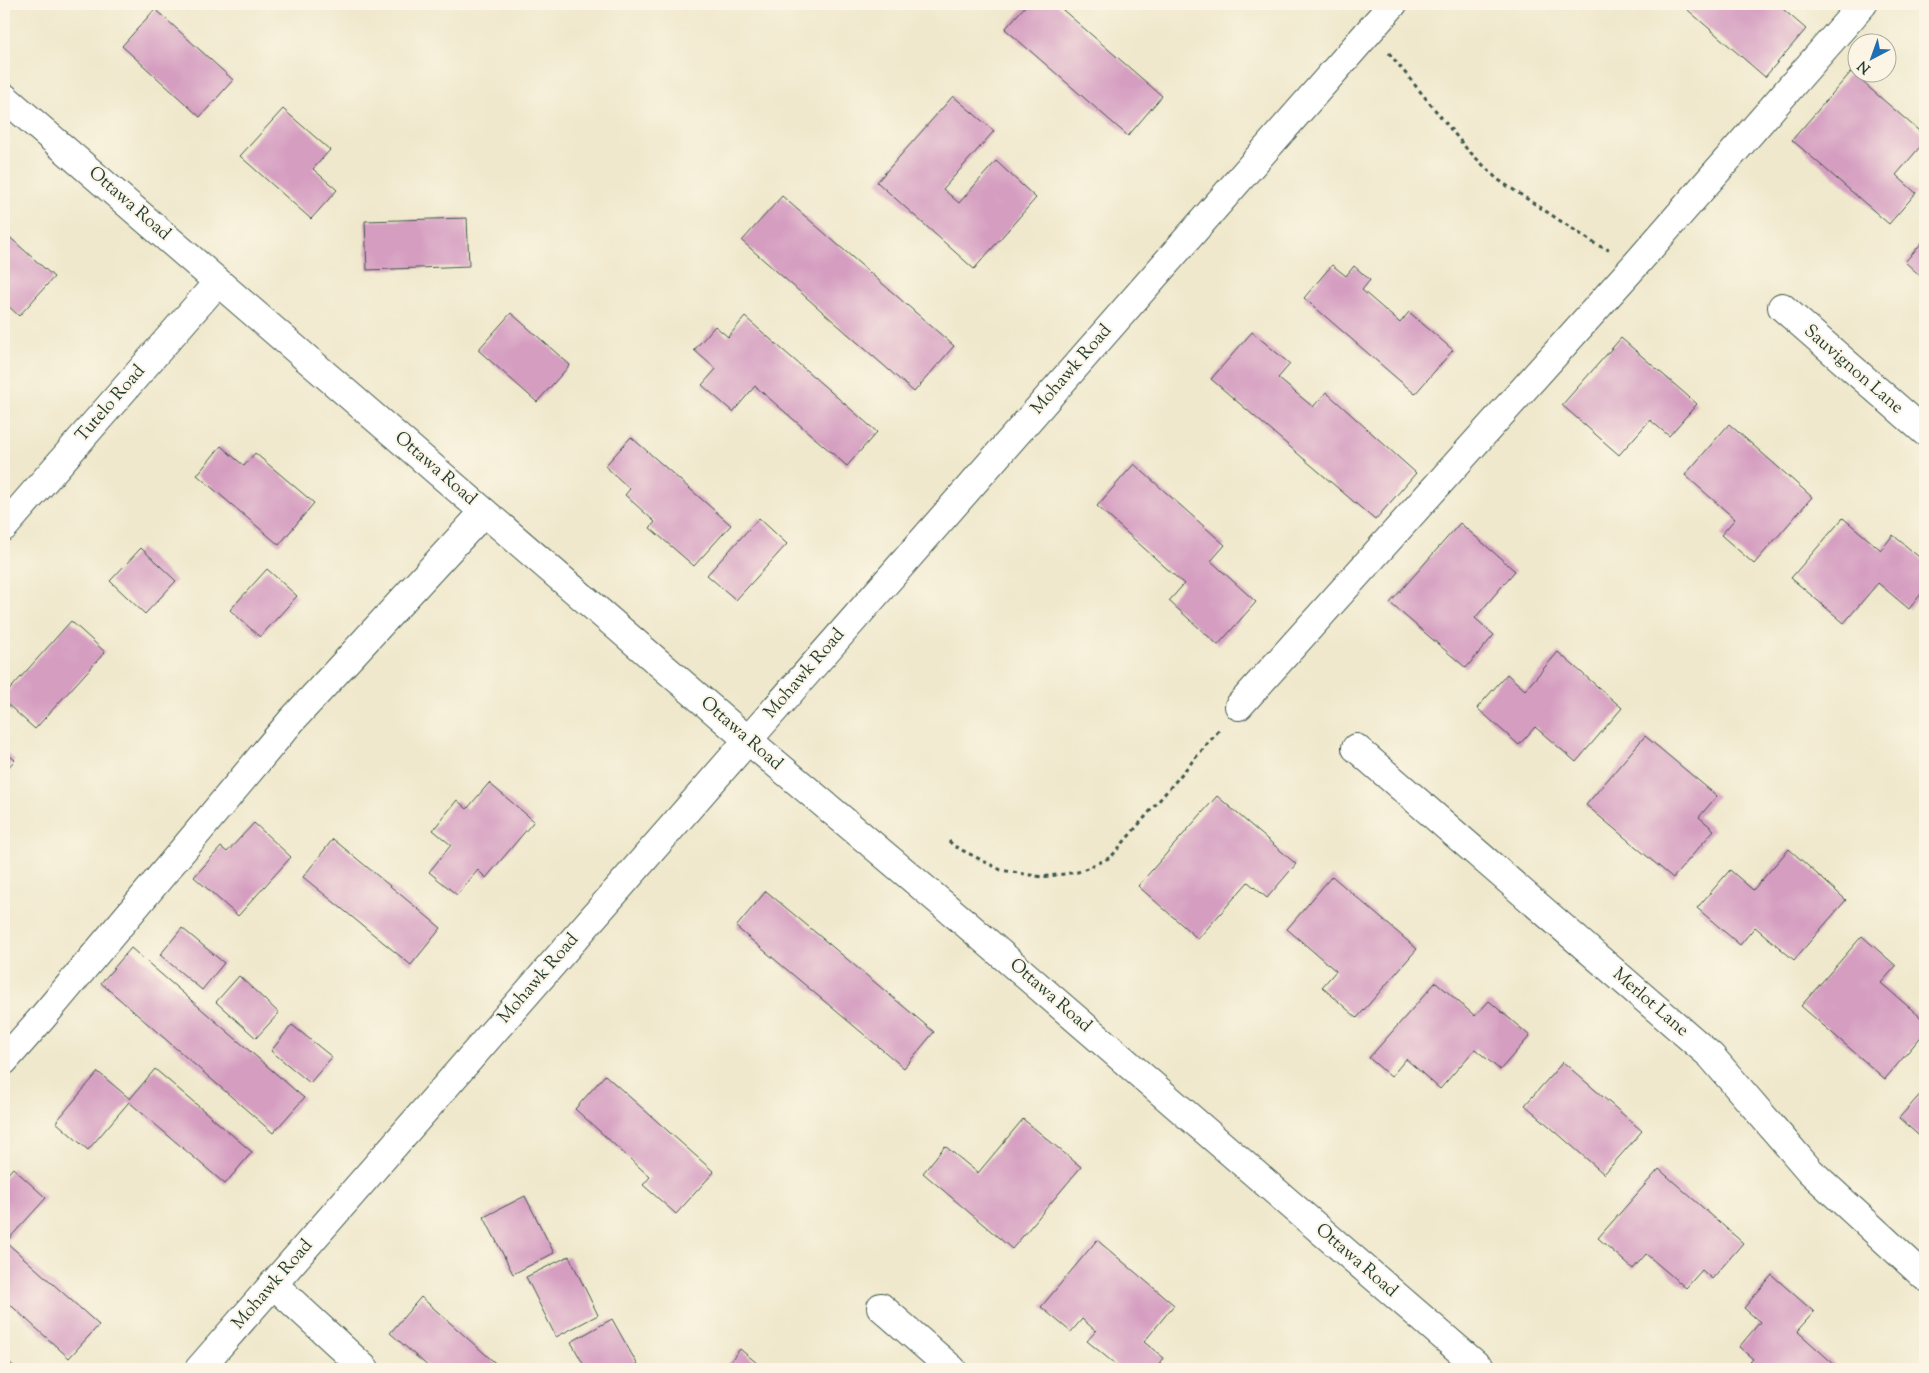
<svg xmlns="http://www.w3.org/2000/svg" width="1929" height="1373" viewBox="0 0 1929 1373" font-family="'Sorts Mill Goudy',serif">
<rect width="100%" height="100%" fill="#fcf5e5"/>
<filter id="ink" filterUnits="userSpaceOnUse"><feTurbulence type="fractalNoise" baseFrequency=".02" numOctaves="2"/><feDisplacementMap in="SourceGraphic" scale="10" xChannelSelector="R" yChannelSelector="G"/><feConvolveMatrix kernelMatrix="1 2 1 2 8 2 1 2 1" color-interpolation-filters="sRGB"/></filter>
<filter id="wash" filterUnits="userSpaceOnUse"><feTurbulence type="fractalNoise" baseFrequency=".0096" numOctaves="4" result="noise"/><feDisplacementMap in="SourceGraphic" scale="20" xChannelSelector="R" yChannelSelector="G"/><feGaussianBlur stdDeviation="1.12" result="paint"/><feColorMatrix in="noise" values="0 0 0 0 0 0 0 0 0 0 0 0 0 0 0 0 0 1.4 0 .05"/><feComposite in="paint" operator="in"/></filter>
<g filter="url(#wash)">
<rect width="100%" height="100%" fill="#efe8cc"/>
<g id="blocks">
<g fill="#d59ec1">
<polygon points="1027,4 1056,4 1162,96 1128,136 1005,29"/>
<polygon points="1681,4 1777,4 1806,29 1765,77"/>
<polygon points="155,9 233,80 200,117 122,46"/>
<polygon points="1851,72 1925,136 1925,141 1896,175 1916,193 1889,224 1792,140"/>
<polygon points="953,96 994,131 943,189 959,203 996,161 1036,198 974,269 877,182"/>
<polygon points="283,109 330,150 313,169 337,190 311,219 240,156"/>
<polygon points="782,196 954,346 914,392 742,241"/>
<polygon points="467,218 469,266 367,270 365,221"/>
<polygon points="4,232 54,277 19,316 4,302"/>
<polygon points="1925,239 1925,280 1905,262"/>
<polygon points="1332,265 1346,276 1354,266 1370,280 1362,290 1400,323 1409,312 1453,350 1415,394 1304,298"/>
<polygon points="511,313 570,365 537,402 478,350"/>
<polygon points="745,317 877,432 847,466 755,386 733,412 702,385 716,369 694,350 715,326 728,337"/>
<polygon points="1252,332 1290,364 1278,378 1313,407 1326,392 1416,473 1375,520 1211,379"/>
<polygon points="1621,338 1697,404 1669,436 1650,420 1619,455 1562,405"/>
<polygon points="1729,424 1812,497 1754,564 1721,535 1735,519 1685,475"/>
<polygon points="631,437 731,525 694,566 650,528 655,522 625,495 630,489 605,466"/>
<polygon points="221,446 244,466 255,453 314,503 279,545 197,475"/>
<polygon points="1134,464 1225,545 1211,561 1256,602 1218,645 1169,601 1184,584 1097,506"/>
<polygon points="759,518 787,544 736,600 707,575"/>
<polygon points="1843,518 1881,550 1893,535 1925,562 1925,589 1909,609 1878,583 1844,623 1791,578"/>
<polygon points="1460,523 1515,571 1475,618 1494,635 1466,668 1390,603"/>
<polygon points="141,548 176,581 145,614 110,581"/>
<polygon points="267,569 297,596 260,637 230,610"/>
<polygon points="71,621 105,652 35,729 4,701 4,696"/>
<polygon points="1558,652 1622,708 1576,762 1535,727 1519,745 1477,708 1507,674 1525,690"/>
<polygon points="1645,736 1717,796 1699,817 1714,830 1673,878 1586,805"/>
<polygon points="4,751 15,760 4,772"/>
<polygon points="489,783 534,821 486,878 478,870 457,895 429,872 451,845 433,830 457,800 467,809"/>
<polygon points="1217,796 1296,864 1267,898 1248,882 1198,939 1138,886"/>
<polygon points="254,823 291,857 238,916 194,877 221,847 227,852"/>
<polygon points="333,839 441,928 411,965 303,877"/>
<polygon points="1789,849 1846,900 1794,960 1755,927 1740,945 1697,908 1730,870 1753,890"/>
<polygon points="1332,876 1417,949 1357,1018 1322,987 1336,971 1287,929"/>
<polygon points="766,891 934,1032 904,1068 736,927"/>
<polygon points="182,928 224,963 202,990 160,955"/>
<polygon points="1862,936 1896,966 1881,983 1925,1021 1925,1032 1885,1079 1801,1006"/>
<polygon points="131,948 304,1098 273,1133 101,983"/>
<polygon points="239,976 279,1013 256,1038 216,1002"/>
<polygon points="1436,982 1475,1016 1489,1001 1530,1036 1500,1070 1475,1049 1440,1089 1406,1059 1391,1077 1369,1058"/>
<polygon points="292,1025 332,1057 310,1083 271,1051"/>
<polygon points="1563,1062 1642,1131 1604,1174 1525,1105"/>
<polygon points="155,1069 252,1152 225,1184 129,1102 88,1150 56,1122 98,1072 130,1099"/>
<polygon points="605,1075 714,1172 676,1214 643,1185 650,1177 575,1109"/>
<polygon points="1925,1089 1925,1141 1899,1118"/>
<polygon points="1023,1119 1081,1167 1012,1249 923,1173 945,1146 978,1173"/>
<polygon points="13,1168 46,1198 6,1242 99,1325 69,1358 4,1299 4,1178"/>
<polygon points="1659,1169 1743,1243 1712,1279 1702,1270 1686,1288 1646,1254 1633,1269 1598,1238"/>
<polygon points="525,1196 554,1253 513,1274 484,1217"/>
<polygon points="1097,1240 1174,1305 1144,1342 1164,1358 1155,1369 1121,1369 1087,1341 1096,1331 1082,1319 1071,1332 1041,1307"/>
<polygon points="569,1256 598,1315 556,1337 526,1277"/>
<polygon points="1772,1275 1814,1312 1797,1331 1836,1366 1833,1369 1743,1369 1753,1359 1739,1347 1760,1322 1744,1308"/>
<polygon points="421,1297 502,1369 431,1369 390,1333"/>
<polygon points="612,1319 640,1369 586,1369 571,1342"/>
<polygon points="740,1349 764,1369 724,1369"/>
<polygon points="4,1358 17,1369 4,1369"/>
</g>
</g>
</g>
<g filter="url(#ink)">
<use href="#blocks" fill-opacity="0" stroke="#3e574b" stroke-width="1"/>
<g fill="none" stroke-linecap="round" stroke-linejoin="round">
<g stroke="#3e574b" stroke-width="30">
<g id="minor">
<polyline points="4,97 748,740 964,922 1481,1369"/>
<polyline points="1782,307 1925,432"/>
<polyline points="4,527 218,282"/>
<polyline points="1239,706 1637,263 1863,4"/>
<polyline points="1356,748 1711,1056 1810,1171 1925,1277"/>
<polyline points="4,1061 42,1018 292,720 484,512"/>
<polyline points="273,1284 365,1369"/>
<polyline points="881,1307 952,1369"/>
<polyline points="199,1369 748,740 1393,4"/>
</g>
</g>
<g stroke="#3e574b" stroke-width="3" stroke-dasharray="4 4" stroke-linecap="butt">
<polyline points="1389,53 1466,148 1497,179 1597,245 1609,250"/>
<polyline points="949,841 954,846 1001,870 1042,877 1078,872 1111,857 1220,729"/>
</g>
<use href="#minor" stroke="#fff" stroke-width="28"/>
</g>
</g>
<g text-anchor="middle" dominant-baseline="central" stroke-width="4" stroke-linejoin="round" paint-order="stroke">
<g font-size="18" fill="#1f3d34" stroke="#fcf5e5">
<text transform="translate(129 204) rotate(41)">Ottawa Road</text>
<text transform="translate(1072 370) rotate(-49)">Mohawk Road</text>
<text transform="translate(1853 370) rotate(41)">Sauvignon Lane</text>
<text transform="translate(111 404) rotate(-49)">Tutelo Road</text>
<text transform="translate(435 469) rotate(41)">Ottawa Road</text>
<text transform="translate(805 674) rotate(-49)">Mohawk Road</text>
<text transform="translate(741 734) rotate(41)">Ottawa Road</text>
<text transform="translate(539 979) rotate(-49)">Mohawk Road</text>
<text transform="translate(1050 996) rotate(41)">Ottawa Road</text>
<text transform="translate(1650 1003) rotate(41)">Merlot Lane</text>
<text transform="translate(1356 1261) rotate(41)">Ottawa Road</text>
<text transform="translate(273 1285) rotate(-49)">Mohawk Road</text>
</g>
</g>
<rect width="1929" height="1373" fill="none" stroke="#fcf5e5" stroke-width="20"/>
<g transform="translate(1872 58) rotate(221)"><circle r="24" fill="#fcf5e5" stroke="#a4ab9e"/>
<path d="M0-4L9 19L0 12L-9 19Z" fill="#1f6fb2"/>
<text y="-8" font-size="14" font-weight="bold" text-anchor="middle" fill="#1f3d34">N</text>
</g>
</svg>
